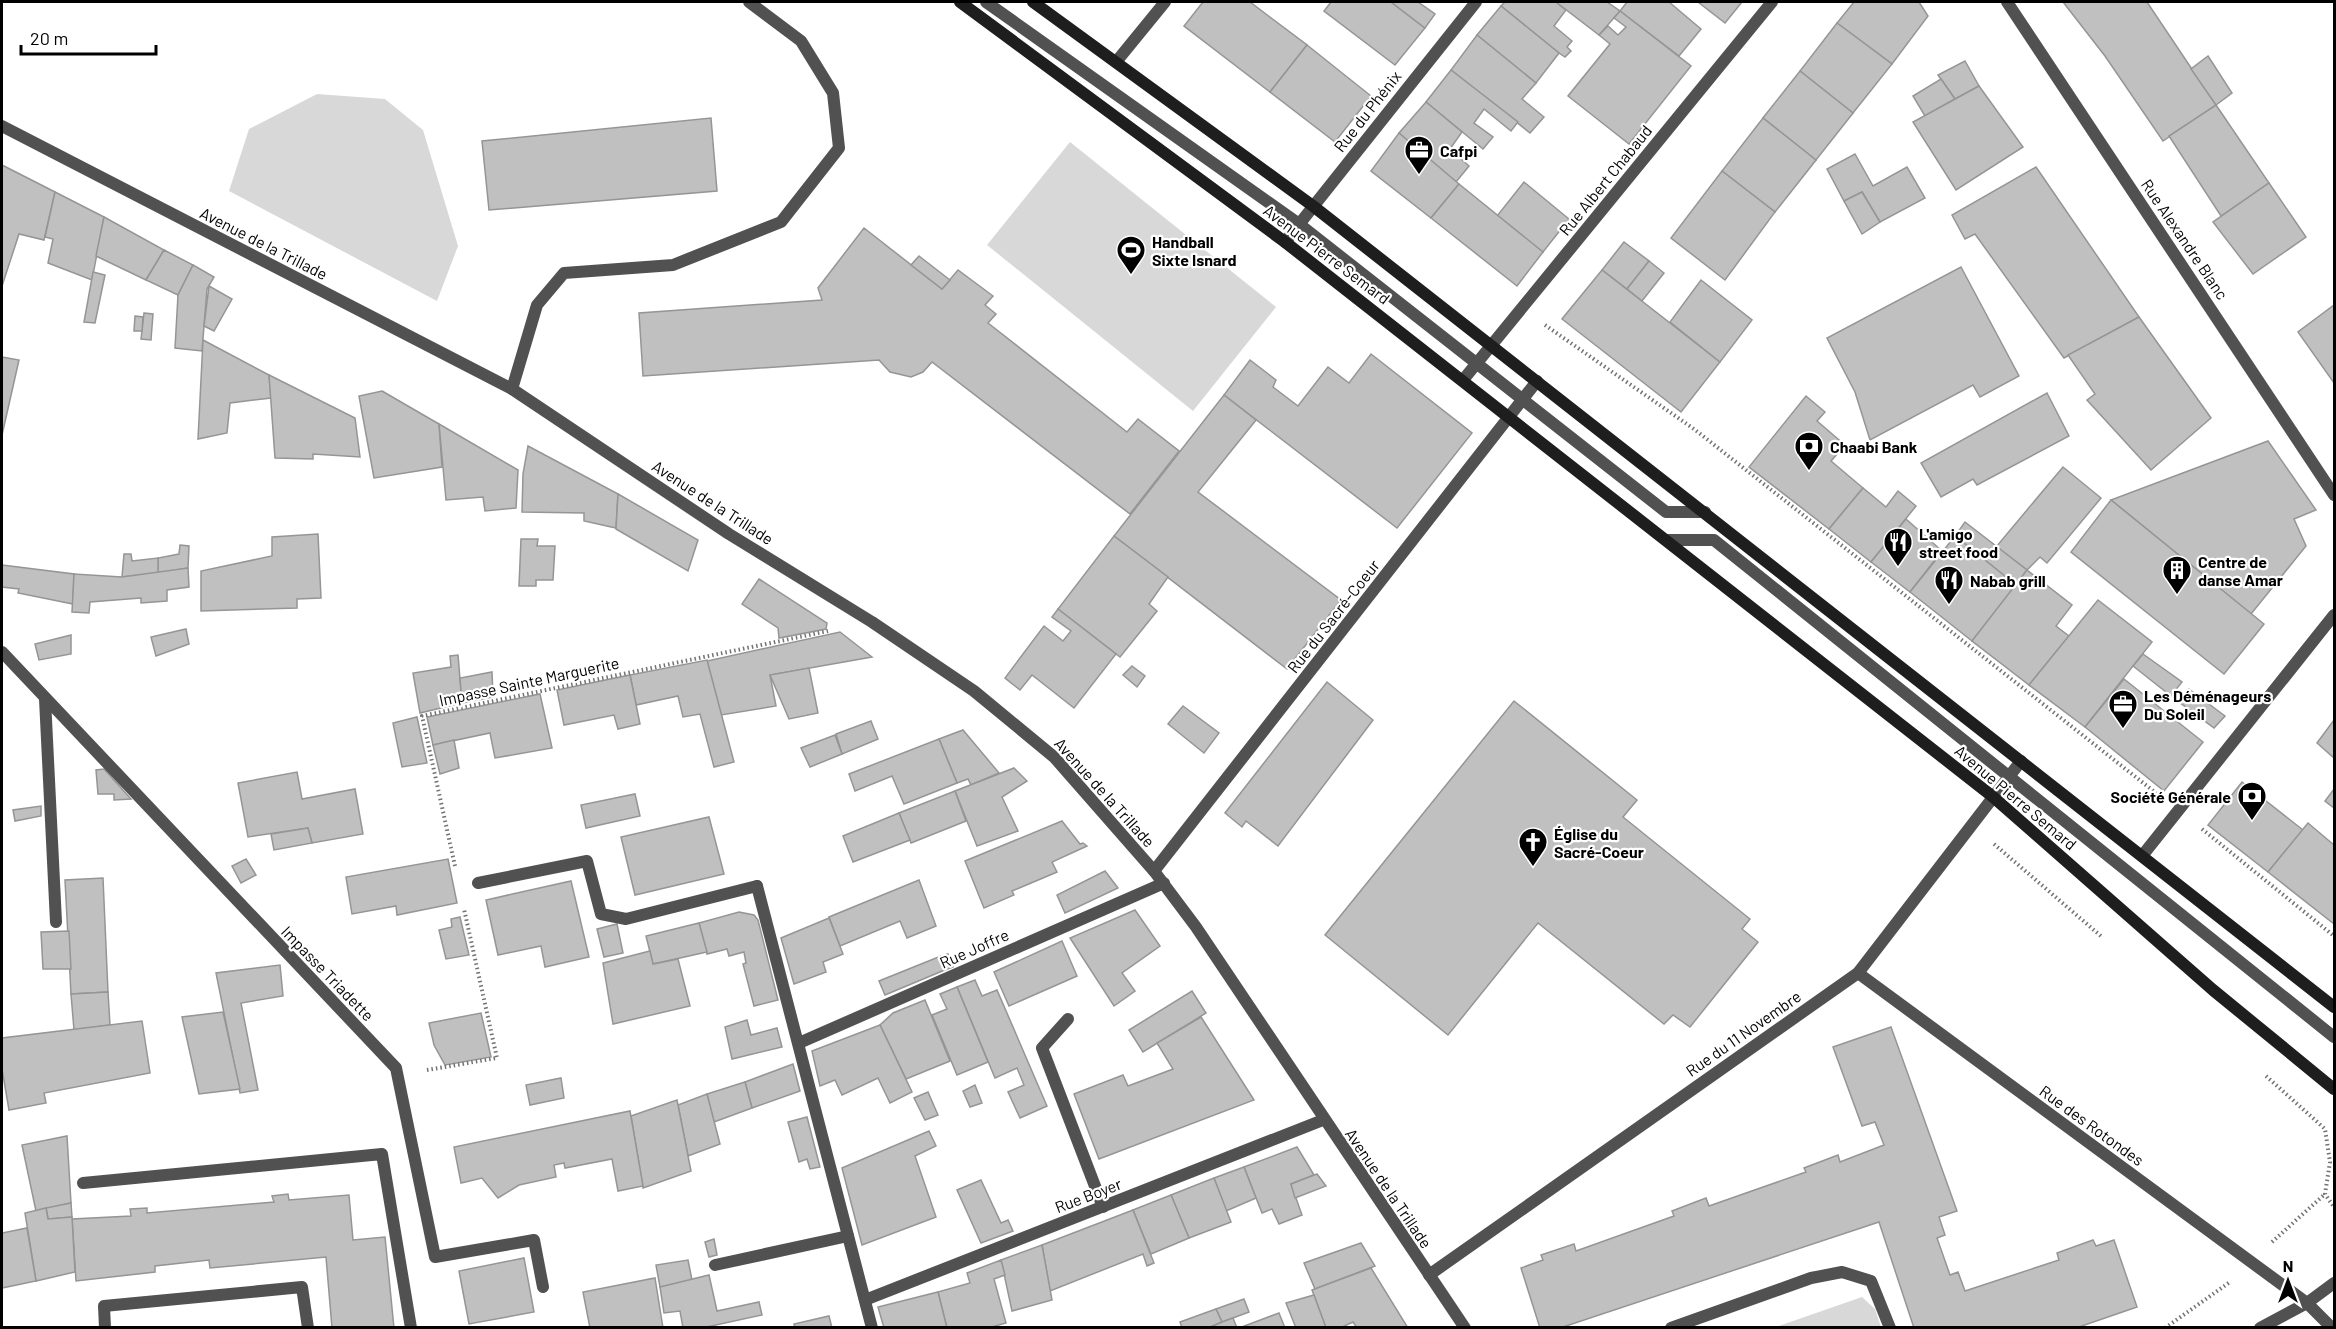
<svg xmlns="http://www.w3.org/2000/svg" width="2336" height="1329" viewBox="0 0 2336 1329" font-family="Barlow,sans-serif">
<rect width="100%" height="100%" fill="#fff"/>
<g fill="#d8d8d8">
<polygon points="317,94 385,99 423,130 458,246 437,301 229,191 249,129"/>
<polygon points="1070,142 1276,307 1193,411 987,245"/>
<polygon points="1862,1297 1875,1309 1881,1327 1776,1327"/>
</g>
<g fill="#c0c0c0" stroke="#959595" stroke-width="1.5">
<polygon points="1203,2 1250,2 1307,45 1270,92 1184,26"/>
<polygon points="1331,2 1391,2 1425,28 1395,65 1324,11"/>
<polygon points="1391,2 1418,2 1435,14 1425,28"/>
<polygon points="1505,2 1556,2 1566,10 1554,26 1572,41 1567,47 1571,51 1565,57 1559,53 1501,6"/>
<polygon points="1556,2 1607,2 1620,11 1599,35"/>
<polygon points="1627,2 1669,2 1701,29 1679,56 1620,11"/>
<polygon points="1698,2 1742,2 1725,23"/>
<polygon points="1854,2 1919,2 1928,16 1892,64 1837,23"/>
<polygon points="2063,2 2147,2 2216,105 2163,141 2105,56"/>
<polygon points="1501,6 1559,53 1536,83 1477,35"/>
<polygon points="1620,11 1691,66 1629,144 1568,96 1610,44 1599,35 1608,26 1618,35 1626,27 1614,18"/>
<polygon points="1837,23 1892,64 1853,113 1800,71"/>
<polygon points="1477,35 1536,83 1522,99 1544,117 1530,133 1451,70"/>
<polygon points="1307,45 1371,96 1335,142 1270,92"/>
<polygon points="2208,56 2232,93 2216,105 2191,69"/>
<polygon points="1965,61 1979,86 1955,99 1938,75"/>
<polygon points="1451,70 1518,122 1511,131 1484,109 1474,123 1493,137 1483,149 1426,102"/>
<polygon points="1800,71 1853,113 1816,160 1763,118"/>
<polygon points="1941,79 1955,99 1925,116 1913,96"/>
<polygon points="1979,86 2023,147 1956,190 1913,122"/>
<polygon points="1426,102 1462,132 1450,149 1469,166 1456,182 1399,133"/>
<polygon points="2216,105 2269,183 2221,216 2169,136"/>
<polygon points="711,118 717,191 489,210 482,141"/>
<polygon points="1763,118 1816,160 1775,212 1722,171"/>
<polygon points="1399,133 1459,184 1431,218 1371,171"/>
<polygon points="1855,154 1873,186 1907,167 1925,198 1880,222 1862,192 1844,201 1827,169"/>
<polygon points="2,165 55,192 44,240 19,234 2,286"/>
<polygon points="2036,167 2139,317 2064,358 1975,234 1965,239 1952,215"/>
<polygon points="1722,171 1775,212 1725,280 1671,238"/>
<polygon points="1524,182 1569,219 1543,252 1497,216"/>
<polygon points="2269,183 2306,237 2253,274 2213,222"/>
<polygon points="1459,184 1543,252 1517,286 1431,218"/>
<polygon points="55,192 104,217 92,280 48,263 53,239 45,237"/>
<polygon points="1862,192 1880,222 1862,234 1844,201"/>
<polygon points="104,217 164,250 146,280 96,256"/>
<polygon points="864,228 942,289 958,270 993,296 985,305 996,314 988,323 1127,432 1138,419 1179,451 1130,514 932,362 923,372 911,377 890,372 879,360 643,376 639,313 822,300 818,288"/>
<polygon points="1624,242 1649,261 1627,289 1602,270"/>
<polygon points="164,250 193,265 178,295 146,280"/>
<polygon points="919,256 950,280 942,289 911,265"/>
<polygon points="1649,261 1664,273 1642,301 1627,289"/>
<polygon points="193,265 214,277 207,289 202,351 175,348 178,295"/>
<polygon points="1961,267 2019,376 1980,397 1973,385 1870,440 1855,392 1827,338"/>
<polygon points="1602,270 1720,362 1681,412 1562,319"/>
<polygon points="93,272 105,275 95,323 84,322"/>
<polygon points="1701,280 1752,320 1720,362 1670,322"/>
<polygon points="209,286 232,299 214,331 204,326"/>
<polygon points="2334,305 2334,383 2298,332"/>
<polygon points="144,313 153,314 151,340 141,339"/>
<polygon points="135,316 143,317 142,331 134,331"/>
<polygon points="2139,317 2211,418 2151,470 2087,400 2095,394 2068,355"/>
<polygon points="203,340 269,375 271,398 230,403 227,433 198,439"/>
<polygon points="1371,354 1472,433 1397,528 1224,395 1250,360 1276,380 1273,387 1298,406 1328,367 1349,383"/>
<polygon points="2,357 19,360 2,435"/>
<polygon points="269,375 355,418 360,457 313,454 313,459 275,458"/>
<polygon points="382,391 439,424 442,467 374,478 359,396"/>
<polygon points="2047,393 2069,436 1977,485 1973,479 1941,497 1921,463"/>
<polygon points="1224,395 1256,420 1198,492 1341,600 1287,669 1114,536"/>
<polygon points="1806,396 1825,412 1817,421 1845,445 1831,461 1863,488 1829,529 1749,467"/>
<polygon points="439,424 518,470 516,508 485,511 483,497 446,500"/>
<polygon points="2268,441 2316,510 2294,519 2306,546 2251,614 2111,500"/>
<polygon points="528,446 618,494 616,528 584,521 584,513 522,512 523,474"/>
<polygon points="2063,467 2101,498 2047,563 2040,557 2027,570 1996,547"/>
<polygon points="1863,488 1886,507 1898,491 1916,506 1871,562 1829,529"/>
<polygon points="618,494 698,540 688,571 616,529"/>
<polygon points="2111,500 2264,624 2224,674 2071,552"/>
<polygon points="1906,519 1942,551 1910,592 1871,562"/>
<polygon points="1965,522 2027,570 2016,585 1955,536"/>
<polygon points="318,534 321,598 297,599 297,608 201,611 201,571 272,556 272,537"/>
<polygon points="1114,536 1168,577 1149,604 1157,611 1120,657 1058,609"/>
<polygon points="1955,536 2016,585 1972,641 1910,592"/>
<polygon points="521,539 538,539 537,546 555,546 553,580 536,580 536,586 519,586"/>
<polygon points="180,545 189,546 188,568 158,573 158,558 179,554"/>
<polygon points="124,554 131,554 132,561 158,558 158,573 122,577"/>
<polygon points="2,565 74,574 73,604 18,593 19,589 2,587"/>
<polygon points="188,568 189,587 167,590 167,601 141,603 141,598 90,602 89,613 72,612 74,574 122,577"/>
<polygon points="2027,570 2072,605 2056,626 2069,636 2029,685 1972,641"/>
<polygon points="759,579 827,623 826,629 779,638 778,628 742,604"/>
<polygon points="2098,600 2152,642 2085,727 2029,685"/>
<polygon points="1058,609 1116,654 1074,708 1032,675 1020,690 1005,678 1044,626 1063,641 1071,631 1052,617"/>
<polygon points="186,629 189,644 156,656 151,637"/>
<polygon points="840,632 872,657 770,675 776,706 721,715 707,661"/>
<polygon points="71,635 71,654 39,660 35,644"/>
<polygon points="2143,654 2182,682 2171,696 2133,666"/>
<polygon points="458,655 462,703 420,713 413,673 451,667 450,656"/>
<polygon points="707,660 734,762 714,767 700,714 683,717 678,696 636,705 630,675"/>
<polygon points="1132,666 1145,676 1137,687 1123,675"/>
<polygon points="809,668 818,713 789,719 770,675"/>
<polygon points="492,672 493,697 462,703 460,678"/>
<polygon points="630,675 640,724 618,729 614,715 564,725 557,690"/>
<polygon points="2124,679 2203,742 2164,791 2085,727"/>
<polygon points="1327,682 1373,720 1278,846 1246,821 1242,827 1225,813"/>
<polygon points="2189,689 2225,716 2214,728 2179,702"/>
<polygon points="540,694 552,748 495,758 490,733 433,745 427,717"/>
<polygon points="1514,701 1637,800 1623,817 1750,919 1742,929 1758,942 1690,1027 1673,1015 1664,1024 1538,923 1448,1035 1325,935"/>
<polygon points="1183,706 1219,733 1204,753 1168,724"/>
<polygon points="417,717 427,763 402,767 393,723"/>
<polygon points="2334,720 2334,758 2317,743"/>
<polygon points="871,721 878,739 842,754 836,734"/>
<polygon points="963,730 999,773 971,785 968,779 957,783 939,739"/>
<polygon points="835,735 842,754 810,767 801,748"/>
<polygon points="939,739 957,783 904,804 892,776 855,791 849,774"/>
<polygon points="454,740 459,768 440,774 433,745"/>
<polygon points="1014,768 1027,781 1002,797 1018,831 977,846 955,791"/>
<polygon points="104,769 131,799 114,800 114,794 98,794 96,770"/>
<polygon points="297,772 302,799 355,789 363,834 312,843 308,828 248,837 238,783"/>
<polygon points="2242,782 2303,830 2268,872 2208,825"/>
<polygon points="2334,789 2334,808 2325,801"/>
<polygon points="955,791 966,821 911,843 899,813"/>
<polygon points="635,794 640,816 586,828 581,805"/>
<polygon points="41,806 41,816 15,821 13,810"/>
<polygon points="899,813 910,840 853,862 843,836"/>
<polygon points="709,817 724,874 635,895 621,837"/>
<polygon points="1062,821 1080,844 1083,843 1087,846 1052,862 1057,872 1012,891 1014,895 984,908 965,861"/>
<polygon points="2308,823 2334,845 2334,924 2268,872"/>
<polygon points="308,828 312,843 274,850 271,834"/>
<polygon points="246,859 256,875 241,883 232,866"/>
<polygon points="448,859 457,903 397,915 396,906 352,914 346,877"/>
<polygon points="1105,871 1118,888 1065,913 1057,895"/>
<polygon points="103,878 108,992 71,994 65,880"/>
<polygon points="919,880 936,926 907,938 900,921 840,946 829,917"/>
<polygon points="571,881 589,957 545,967 541,946 498,955 486,900"/>
<polygon points="1135,910 1160,946 1122,973 1135,991 1114,1006 1070,938"/>
<polygon points="739,912 754,915 758,920 778,1000 754,1006 743,964 746,963 744,952 729,956 727,949 707,954 699,923"/>
<polygon points="460,917 469,955 446,959 439,930 452,927 451,919"/>
<polygon points="829,918 843,954 823,962 826,972 794,984 781,938"/>
<polygon points="699,923 707,952 653,964 646,936"/>
<polygon points="617,924 623,953 604,957 597,929"/>
<polygon points="69,931 71,969 43,969 41,932"/>
<polygon points="1062,941 1077,976 1009,1006 994,972"/>
<polygon points="650,951 653,964 678,959 690,1006 613,1024 603,963"/>
<polygon points="948,954 953,967 947,969 941,956"/>
<polygon points="941,956 947,969 885,995 879,981"/>
<polygon points="280,965 283,996 241,1003 258,1090 240,1093 216,973"/>
<polygon points="975,980 982,996 997,990 1047,1106 1020,1118 1008,1092 1024,1085 1017,1068 995,1078 957,987"/>
<polygon points="957,987 988,1062 957,1075 932,1015 947,1009 940,994"/>
<polygon points="1192,991 1206,1013 1143,1052 1129,1030"/>
<polygon points="108,992 110,1025 74,1030 71,994"/>
<polygon points="925,1000 950,1061 906,1079 880,1025 893,1013"/>
<polygon points="223,1012 240,1089 199,1094 182,1017"/>
<polygon points="481,1013 491,1057 445,1065 434,1045 429,1023"/>
<polygon points="1201,1017 1254,1100 1099,1159 1074,1094 1123,1075 1128,1086 1173,1069 1157,1043"/>
<polygon points="747,1020 751,1035 777,1028 782,1047 732,1059 725,1027"/>
<polygon points="142,1021 150,1073 44,1093 46,1103 9,1110 2,1069 2,1038"/>
<polygon points="880,1025 912,1092 890,1103 878,1078 842,1095 835,1080 820,1086 812,1051"/>
<polygon points="1891,1027 1957,1211 1939,1217 1945,1235 1937,1238 1950,1275 1958,1272 1965,1291 2059,1260 2057,1253 2093,1240 2096,1246 2114,1240 2137,1307 2076,1328 1914,1328 1879,1222 1560,1328 1540,1328 1521,1268 1543,1260 1541,1255 1574,1244 1576,1251 1674,1216 1672,1211 1706,1198 1709,1206 1806,1172 1804,1168 1838,1155 1840,1162 1884,1145 1875,1122 1862,1126 1833,1047"/>
<polygon points="793,1064 800,1091 752,1108 745,1082"/>
<polygon points="561,1078 564,1098 530,1105 526,1085"/>
<polygon points="745,1082 752,1108 714,1122 707,1094"/>
<polygon points="975,1085 982,1103 970,1107 963,1091"/>
<polygon points="928,1092 938,1115 925,1120 914,1098"/>
<polygon points="707,1094 720,1144 688,1156 678,1105"/>
<polygon points="677,1100 691,1171 643,1188 631,1116"/>
<polygon points="630,1111 643,1186 618,1191 612,1159 565,1168 564,1163 554,1165 556,1177 519,1185 498,1198 482,1178 461,1183 454,1147"/>
<polygon points="807,1117 820,1167 810,1169 807,1159 799,1162 788,1122"/>
<polygon points="929,1131 936,1146 915,1156 936,1217 862,1245 842,1168"/>
<polygon points="67,1136 71,1203 36,1211 22,1145"/>
<polygon points="1297,1147 1314,1175 1291,1184 1302,1215 1279,1224 1272,1209 1262,1213 1244,1167"/>
<polygon points="1244,1167 1256,1198 1226,1211 1214,1178"/>
<polygon points="1317,1174 1326,1186 1295,1198 1291,1184"/>
<polygon points="1214,1178 1231,1222 1189,1238 1171,1195"/>
<polygon points="981,1180 1001,1223 1008,1220 1013,1231 981,1243 957,1190"/>
<polygon points="288,1194 289,1200 349,1195 353,1240 385,1237 394,1328 332,1328 326,1257 210,1268 209,1260 155,1266 155,1272 76,1281 72,1219 131,1216 130,1209 147,1208 147,1213 274,1202 272,1196"/>
<polygon points="1171,1195 1189,1238 1151,1254 1133,1210"/>
<polygon points="71,1203 72,1217 48,1219 46,1208"/>
<polygon points="46,1208 48,1219 72,1217 75,1272 36,1281 25,1213"/>
<polygon points="1133,1210 1154,1263 1147,1266 1143,1254 1050,1291 1042,1245"/>
<polygon points="27,1228 36,1281 2,1288 2,1233"/>
<polygon points="714,1239 717,1255 709,1257 705,1242"/>
<polygon points="1361,1243 1375,1266 1315,1289 1304,1263"/>
<polygon points="1042,1245 1052,1300 1012,1311 1001,1260"/>
<polygon points="524,1258 534,1312 469,1324 459,1271"/>
<polygon points="688,1260 692,1280 660,1287 656,1265"/>
<polygon points="1001,1260 1005,1275 994,1279 1006,1323 988,1328 947,1328 938,1292 970,1283 967,1273"/>
<polygon points="1371,1268 1408,1328 1357,1328 1353,1322 1340,1328 1326,1328 1312,1290"/>
<polygon points="709,1275 717,1311 759,1302 762,1315 702,1328 683,1328 680,1311 664,1313 660,1287"/>
<polygon points="655,1278 663,1328 590,1328 583,1292"/>
<polygon points="938,1292 947,1328 884,1328 878,1307"/>
<polygon points="1314,1295 1326,1328 1296,1328 1286,1303"/>
<polygon points="1244,1299 1249,1312 1222,1322 1216,1309"/>
<polygon points="1216,1309 1222,1322 1208,1328 1182,1328 1180,1322"/>
<polygon points="1279,1313 1285,1328 1239,1328"/>
<polygon points="829,1316 832,1328 795,1328 794,1324"/>
<polygon points="1233,1318 1237,1328 1208,1328 1222,1322"/>
</g>
<g fill="none" stroke-linecap="round" stroke-linejoin="round">
<g stroke="#737373" stroke-width="4" stroke-dasharray="1.5 3" stroke-linecap="butt">
<polyline points="1545,325 1694,429 2156,793"/>
<polyline points="2202,829 2334,936"/>
<polyline points="1994,844 2102,937"/>
<polyline points="455,866 422,716 828,631"/>
<polyline points="427,1070 497,1058 464,909"/>
<polyline points="2266,1076 2325,1129 2330,1162 2325,1194 2334,1207"/>
<polyline points="2272,1242 2325,1194"/>
<polyline points="2165,1328 2230,1282"/>
</g>
<g stroke="#515151" stroke-width="12">
<polyline points="986,2 1299,224 1666,512 1705,512"/>
<polyline points="1668,540 1714,540 2334,1037"/>
<polyline points="478,883 587,861 601,914 626,919 757,886"/>
<polyline points="1068,1019 1042,1048 1103,1207"/>
<polyline points="83,1183 382,1154 411,1328"/>
<polyline points="105,1328 104,1306 302,1287 308,1328"/>
<polyline points="1671,1328 1811,1278 1842,1272 1871,1281 1890,1328"/>
</g>
<g stroke="#515151" stroke-width="12">
<polyline points="2007,2 2334,495"/>
<polyline points="1116,62 1165,2"/>
<polyline points="2,126 512,389 729,534 872,622 974,691 1054,757 1154,871 1196,927 1465,1328"/>
<polyline points="1285,242 1476,2"/>
<polyline points="1463,380 1772,2"/>
<polyline points="512,389 537,305 564,273 673,265 781,222 839,148 833,93 801,41 749,2"/>
<polyline points="2,652 396,1068 435,1257 534,1240 543,1287"/>
<polyline points="45,699 56,922"/>
<polyline points="2142,856 2334,615"/>
<polyline points="1154,871 1537,381"/>
<polyline points="757,886 872,1328"/>
<polyline points="1858,973 2307,1303 2332,1328"/>
<polyline points="799,1043 1164,883"/>
<polyline points="715,1265 848,1236"/>
<polyline points="1429,1275 1858,973 2021,761"/>
<polyline points="865,1300 1323,1120"/>
</g>
<polyline stroke="#515151" stroke-width="12" points="2260,1328 2307,1303 2334,1283"/>
<g stroke="#1e1e1e" stroke-width="12">
<polyline points="960,2 1285,242 1992,796 2213,990 2334,1089"/>
<polyline points="1033,2 1313,206 2334,1007"/>
</g>
</g>
<defs>
<g id="office-pin" transform="scale(1.5)"><path d="M0 17L-7.5 6A9.5 9.5 0 1 1 7.5 6Z" fill="#000" stroke="#fff"/><path d="M-6-3h4V-5.5h4V-3h4V5H-6ZM-1-4.5V-3h2v-1.5ZM-6 0V1H6V0Z" fill="#fff"/></g>
<g id="stadium-pin" transform="scale(1.5)"><path d="M0 17L-7.5 6A9.5 9.5 0 1 1 7.5 6Z" fill="#000" stroke="#fff"/><path d="M0-5a6.5 5 0 1 0 0 10a6.5 5 0 1 0 0-10ZM-3.5-1.8h7v3.6h-7Z" fill="#fff"/></g>
<g id="bank-pin" transform="scale(1.5)"><path d="M0 17L-7.5 6A9.5 9.5 0 1 1 7.5 6Z" fill="#000" stroke="#fff"/><path d="M-6-4H6V4H-6ZM0-2.3a2.3 2.3 0 1 0 0 4.6a2.3 2.3 0 1 0 0-4.6Z" fill="#fff"/></g>
<g id="restaurant-pin" transform="scale(1.5)"><path d="M0 17L-7.5 6A9.5 9.5 0 1 1 7.5 6Z" fill="#000" stroke="#fff"/><path d="M-5-6h1v4h1v-4h1v4h1v-4h1v5L-1.5 .5V6h-2V.5L-5-1ZM5-6V6H3V1.5H1.5Q1.5-4 5-6Z" fill="#fff"/></g>
<g id="building-pin" transform="scale(1.5)"><path d="M0 17L-7.5 6A9.5 9.5 0 1 1 7.5 6Z" fill="#000" stroke="#fff"/><path d="M-4-6H4V6H1V3H-1V6H-4ZM-2.5-4.3h1.7v1.8h-1.7ZM.8-4.3h1.7v1.8H.8ZM-2.5-1h1.7V.8h-1.7ZM.8-1h1.7V.8H.8Z" fill="#fff"/></g>
<g id="church-pin" transform="scale(1.5)"><path d="M0 17L-7.5 6A9.5 9.5 0 1 1 7.5 6Z" fill="#000" stroke="#fff"/><path d="M-1.2-6h2.4v3.5h3.3v2.4h-3.3V6h-2.4V-.1h-3.3v-2.4h3.3Z" fill="#fff"/></g>
</defs>
<g fill-rule="evenodd">
<use href="#office-pin" x="1419" y="150"/>
<use href="#stadium-pin" x="1131" y="250"/>
<use href="#bank-pin" x="1809" y="446"/>
<use href="#restaurant-pin" x="1898" y="542"/>
<use href="#building-pin" x="2177" y="570"/>
<use href="#restaurant-pin" x="1949" y="580"/>
<use href="#office-pin" x="2123" y="704"/>
<use href="#bank-pin" x="2252" y="796"/>
<use href="#church-pin" x="1533" y="842"/>
</g>
<g text-anchor="middle" dominant-baseline="central" stroke-width="4.5" stroke-linejoin="round" paint-order="stroke">
<g font-size="16" fill="#000" stroke="#fff">
<text transform="translate(1367 111) rotate(-52)">Rue du Phénix</text>
<text transform="translate(1605 180) rotate(-51)">Rue Albert Chabaud</text>
<text transform="translate(2185 239) rotate(56)">Rue Alexandre Blanc</text>
<text transform="translate(264 243) rotate(27)">Avenue de la Trillade</text>
<text transform="translate(1327 254) rotate(37)">Avenue Pierre Semard</text>
<text transform="translate(713 502) rotate(33)">Avenue de la Trillade</text>
<text transform="translate(1333 616) rotate(-52)">Rue du Sacré-Coeur</text>
<text transform="translate(529 681) rotate(-12)">Impasse Sainte Marguerite</text>
<text transform="translate(1105 792) rotate(48)">Avenue de la Trillade</text>
<text transform="translate(2016 797) rotate(40)">Avenue Pierre Semard</text>
<text transform="translate(974 948) rotate(-24)">Rue Joffre</text>
<text transform="translate(328 973) rotate(46)">Impasse Triadette</text>
<text transform="translate(1743 1033) rotate(-35)">Rue du 11 Novembre</text>
<text transform="translate(2092 1125) rotate(36)">Rue des Rotondes</text>
<text transform="translate(1389 1188) rotate(56)">Avenue de la Trillade</text>
<text transform="translate(1088 1195) rotate(-21)">Rue Boyer</text>
</g>
<g font-size="16" font-weight="bold" fill="#000" stroke="#fff" text-anchor="start">
<text x="1440" y="150">Cafpi</text>
<text x="1152" y="241">Handball<tspan x="1152" dy="18">Sixte Isnard</tspan></text>
<text x="1830" y="446">Chaabi Bank</text>
<text x="1919" y="533">L'amigo<tspan x="1919" dy="18">street food</tspan></text>
<text x="2198" y="561">Centre de<tspan x="2198" dy="18">danse Amar</tspan></text>
<text x="1970" y="580">Nabab grill</text>
<text x="2144" y="695">Les Déménageurs<tspan x="2144" dy="18">Du Soleil</tspan></text>
<text x="2231" y="796" text-anchor="end">Société Générale</text>
<text x="1554" y="833">Église du<tspan x="1554" dy="18">Sacré-Coeur</tspan></text>
</g>
</g>
<rect width="2336" height="1329" fill="none" stroke="#000000" stroke-width="6"/>
<g transform="translate(2288 1281)" stroke="#ffffff" stroke-width="4.5" paint-order="stroke">
<path d="M0-4.5L10 22L0 15L-10 22Z" fill="#000000"/>
<text y="-9" font-size="16" font-weight="bold" text-anchor="middle" fill="#000000">N</text>
</g>
<path d="M21 45v9h135v-9" fill="none" stroke="#000000" stroke-width="3"/>
<text x="30" y="45" font-size="18" fill="#000000" stroke="#ffffff" stroke-width="4.5" paint-order="stroke">20 m</text>
</svg>
